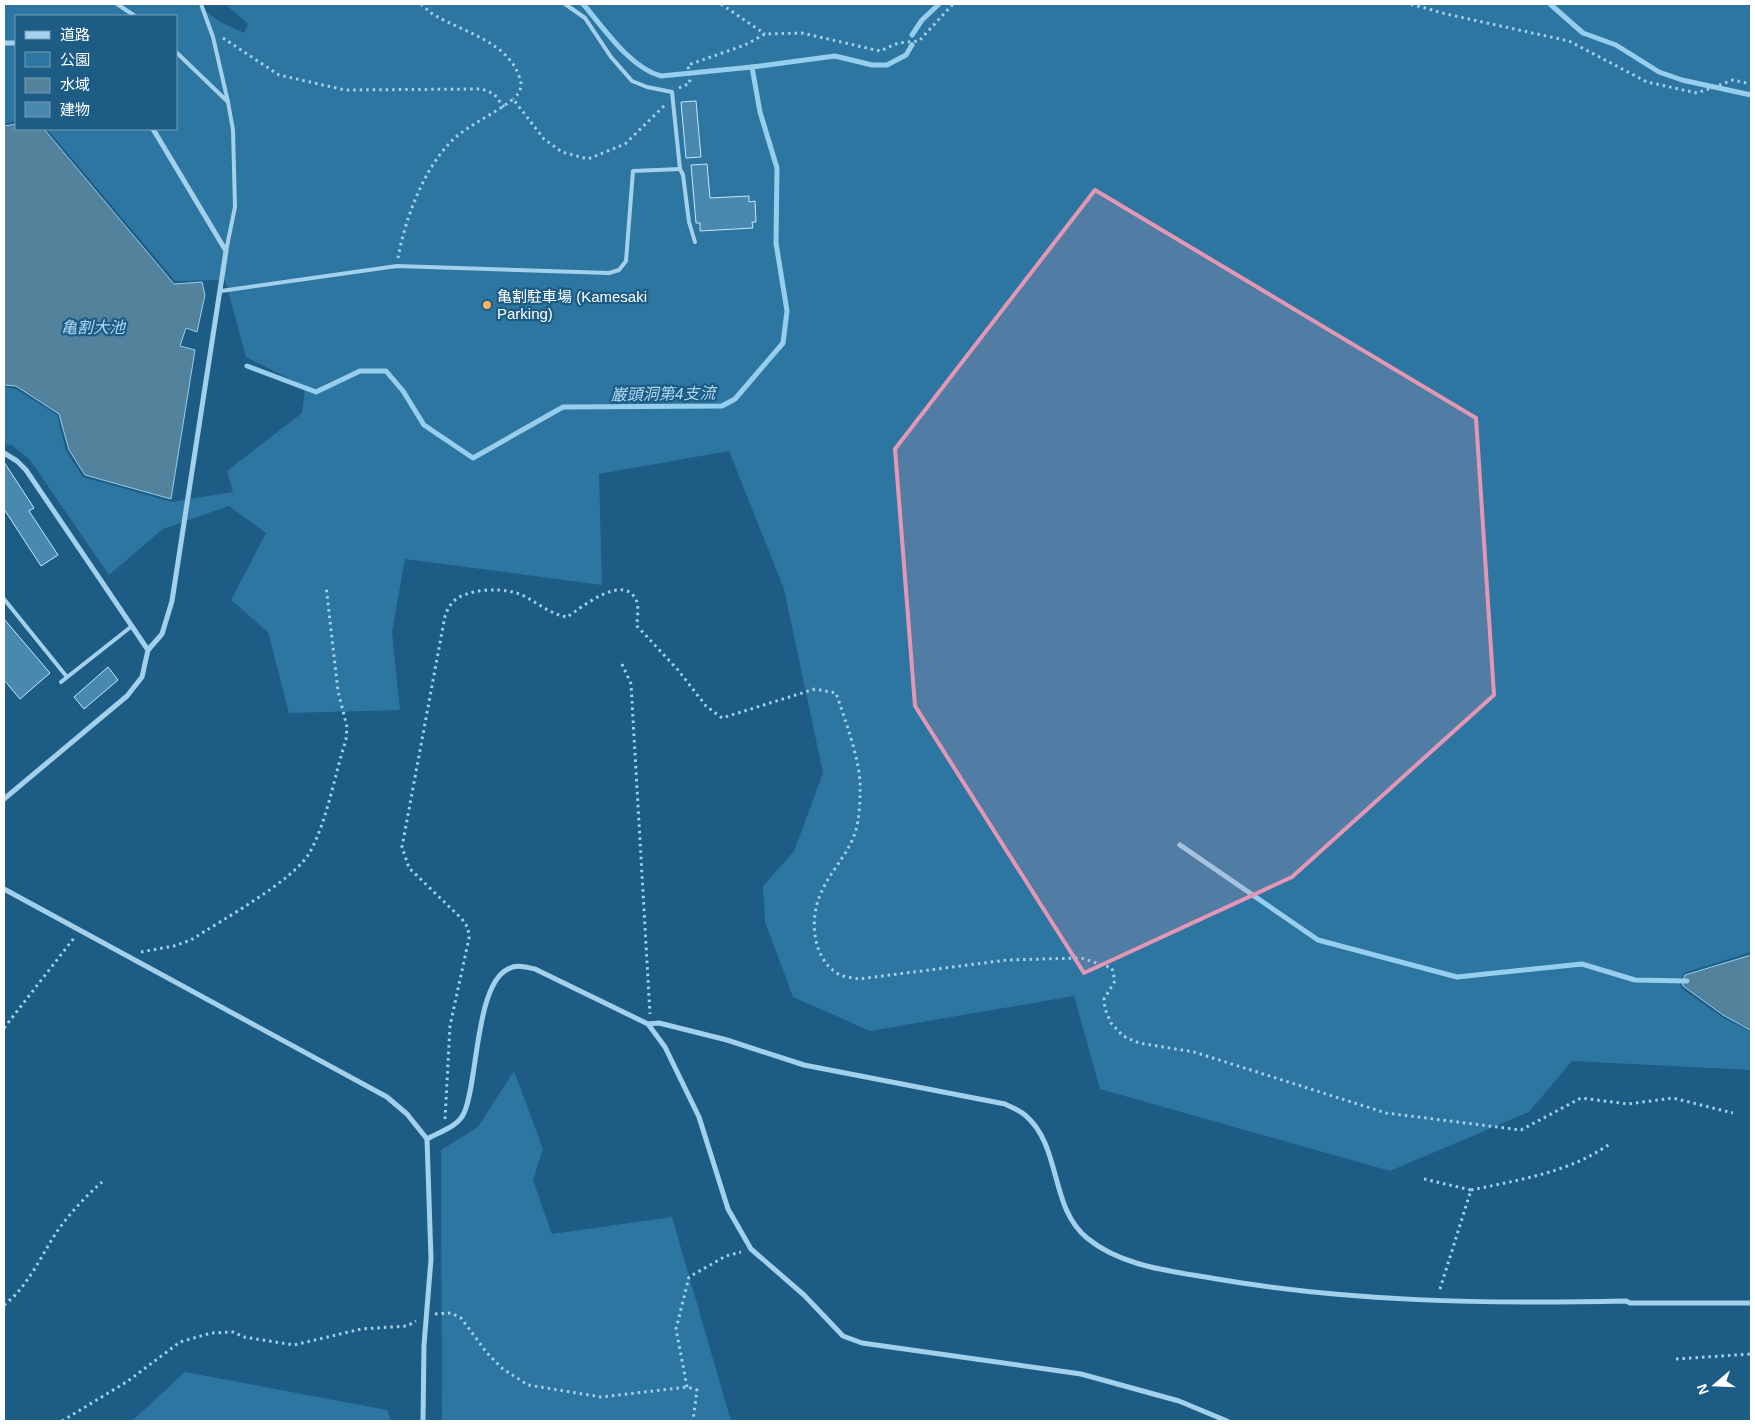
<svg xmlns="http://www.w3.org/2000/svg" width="1755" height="1425" viewBox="0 0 1755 1425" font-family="Helvetica,'Noto Sans JP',sans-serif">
<rect width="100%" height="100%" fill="#1c5c85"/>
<g fill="#2c76a1">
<polygon points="4,4 196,4 220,22 244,33 248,24 225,4 1751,4 1751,952 1684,973 1680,981 1681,988 1722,1017 1751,1032 1751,1070 1572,1061 1529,1112 1390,1171 1100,1089 1074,996 870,1031 793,997 765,922 763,886 794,851 823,773 784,589 729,451 599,474 602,585 405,559 392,632 400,710 289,713 268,632 231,600 266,533 229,506 163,529 109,575 30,460 13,446 4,444 4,387 16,389 57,415 66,451 83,477 172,502 233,492 227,471 302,413 305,387 246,357 225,280 175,281 47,129 176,129 176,16 16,16 16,121 4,124"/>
<polygon points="514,1071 543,1149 533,1180 552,1234 672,1217 731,1421 442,1421 441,1150 478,1127"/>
<polygon points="185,1372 387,1410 391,1421 132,1421"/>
</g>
<g fill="#53829d" stroke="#97ceed">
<polygon points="16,124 16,129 44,129 174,284 202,282 205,295 197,332 186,328 180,346 195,350 171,499 85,475 69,450 59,414 16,386 4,385 4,126"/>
<polygon points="1751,955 1751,1030 1750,1030 1723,1015 1683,986 1682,982 1685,975"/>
</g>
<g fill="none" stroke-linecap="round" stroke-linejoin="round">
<g stroke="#97ceed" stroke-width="5">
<path d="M583,4C604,28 630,68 661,76L752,67"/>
<polyline points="1550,4 1583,33 1616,45 1659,72 1682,80 1751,95"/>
<polyline points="912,35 922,20 939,4"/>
<polyline points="247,366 316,392 360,371 386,371 403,391 424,425 473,458 563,407 722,406 735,399 783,343 787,311 776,243 777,168 760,112 752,67 835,56 872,65 887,65 906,55 912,45"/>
<polyline points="1180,845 1318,940 1457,977 1582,964 1635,980 1687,981"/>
</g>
</g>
<g fill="#4989b0" stroke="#c8e6f8">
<polygon points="696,101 701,157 686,158 681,102"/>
<polygon points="707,164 710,198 749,196 749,202 755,201 756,222 752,222 753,228 700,231 700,223 696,223 691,165"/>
<polygon points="4,462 34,508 29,511 58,555 41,566 4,509"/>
<polygon points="4,619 50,673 20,699 4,680"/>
<polygon points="108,667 118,680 84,709 74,697"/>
</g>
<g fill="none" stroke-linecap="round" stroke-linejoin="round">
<g stroke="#a3d0eb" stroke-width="3" stroke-dasharray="2.5 4" stroke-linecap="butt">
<path d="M421,4C426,8 430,13 436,16C464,32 507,42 519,76C523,86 521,92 513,99"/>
<polyline points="721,4 765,34"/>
<polyline points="1411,4 1446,14 1569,41 1647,82 1697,93 1733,80 1751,84"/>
<polyline points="223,38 279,75 345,90 482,89 494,94 504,107"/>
<polyline points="679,88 690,83 688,65 745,45 765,34 802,33 880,51 898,43 919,41 953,4"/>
<path d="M398,258C405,218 427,158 461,133C477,121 497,112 513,99L544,139L562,152L588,159L625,144L664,106"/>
<polyline points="622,664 631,684 650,1014"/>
<path d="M141,952L174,946L191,940C220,921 295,880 310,852C328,819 334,776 346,740L347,727L338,691L326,586"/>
<polyline points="4,1028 74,938"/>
<path d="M445,1119L450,1026L469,938L468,928L462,919L409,868L402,847L445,616C447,611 449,606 453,602C465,589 498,588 513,592C533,597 545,613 567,617C581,608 625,571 637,602C639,609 637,619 637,626L678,670L706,706L722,718L815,689L836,693C845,720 862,764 860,792C860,804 859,819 856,830C849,854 830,871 821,893C809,919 812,960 840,975C845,977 853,978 859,979L1007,960L1081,958L1112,968L1115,981L1104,999L1105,1009L1111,1023L1123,1036L1139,1043L1194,1052L1386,1113L1521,1130L1581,1098L1628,1104L1673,1098L1733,1113"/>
<polyline points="1424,1179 1471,1190 1439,1292"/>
<path d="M1471,1190C1519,1180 1571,1172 1611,1143"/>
<path d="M4,1305C28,1287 42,1254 58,1230C71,1212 86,1196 102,1182"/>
<polyline points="435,1314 451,1313 461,1318 487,1353 503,1369 528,1385 601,1397 687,1387 697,1390 693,1421"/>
<polyline points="1676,1359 1751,1354"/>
<polyline points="687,1387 676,1329 689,1277 726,1256 741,1252"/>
<polyline points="62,1421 128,1381 180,1342 211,1333 233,1332 244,1337 294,1345 361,1329 407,1326 416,1321"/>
</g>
<g stroke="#a3d0eb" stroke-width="4">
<polyline points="117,4 135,16"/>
<polyline points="201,4 213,37 228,102"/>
<polyline points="565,4 585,18 611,57 632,81 647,87 672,92 680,169 683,175 689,222 695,242"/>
<polyline points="176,52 228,102 233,130 235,207 226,251"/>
<polyline points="221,291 397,266 609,273 619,270 626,261 633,171 680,169"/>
<polyline points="4,599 67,677"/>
<polyline points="61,682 132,626"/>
</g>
<g stroke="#a3d0eb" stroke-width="5">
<polyline points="4,43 16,43"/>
<polyline points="4,453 17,461 26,470 148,650"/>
<polyline points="4,799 127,696 142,677 148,650 162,634 172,601 226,251 153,129"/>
<polyline points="4,889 387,1097 407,1114 427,1139 431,1259 424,1345 423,1421"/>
<path d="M648,1024L659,1023L727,1040L804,1065L1005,1104C1011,1107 1019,1110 1025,1115C1062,1146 1049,1207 1087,1238C1121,1266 1169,1271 1211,1278C1348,1302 1487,1304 1626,1301L1630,1303H1751"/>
<path d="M427,1139C439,1132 458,1127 464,1113C478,1083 475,985 508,969C517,964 525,967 535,969L648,1024L665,1047L699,1117L728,1209L751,1249L804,1295L843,1336L862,1343L1081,1374L1179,1401L1227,1421"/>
</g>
</g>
<path fill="#e497b5" fill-opacity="0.2" stroke="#e497b5" stroke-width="4" stroke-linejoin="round" d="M1095,190L1476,418L1494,695L1292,877L1084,973L915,706L895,449Z"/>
<circle fill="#fbb361" stroke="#1c5c85" stroke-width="2" cx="487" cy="305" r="5"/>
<g text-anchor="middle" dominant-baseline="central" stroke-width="4.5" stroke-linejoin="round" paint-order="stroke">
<g font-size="15" fill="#fff" stroke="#1c5c85" text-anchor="start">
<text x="497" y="296">亀割駐車場 (Kamesaki<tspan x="497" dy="17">Parking)</tspan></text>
</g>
<g font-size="16" font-style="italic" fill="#afdaf2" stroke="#1c5c85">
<text x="93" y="327">亀割大池</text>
<text transform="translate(663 394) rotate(-1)">巌頭洞第4支流</text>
</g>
</g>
<rect width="1755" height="1425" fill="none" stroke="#ffffff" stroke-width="10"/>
<rect x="15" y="15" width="162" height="115" fill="#1c5c85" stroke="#779db6"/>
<rect x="25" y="31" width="25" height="8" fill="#a3d0eb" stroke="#779db6"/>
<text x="60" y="40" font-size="15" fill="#ffffff">道路</text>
<rect x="25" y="52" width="25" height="15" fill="#2c76a1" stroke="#779db6"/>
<text x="60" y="65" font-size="15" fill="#ffffff">公園</text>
<rect x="25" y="78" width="25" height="15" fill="#53829d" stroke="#779db6"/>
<text x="60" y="90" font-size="15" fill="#ffffff">水域</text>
<rect x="25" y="102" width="25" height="15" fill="#4989b0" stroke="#779db6"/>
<text x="60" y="115" font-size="15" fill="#ffffff">建物</text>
<g transform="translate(1715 1385) rotate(251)" stroke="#1c5c85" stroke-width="4" paint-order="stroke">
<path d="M0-4L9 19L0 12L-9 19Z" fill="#ffffff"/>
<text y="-8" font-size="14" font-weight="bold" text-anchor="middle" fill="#ffffff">N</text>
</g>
</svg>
